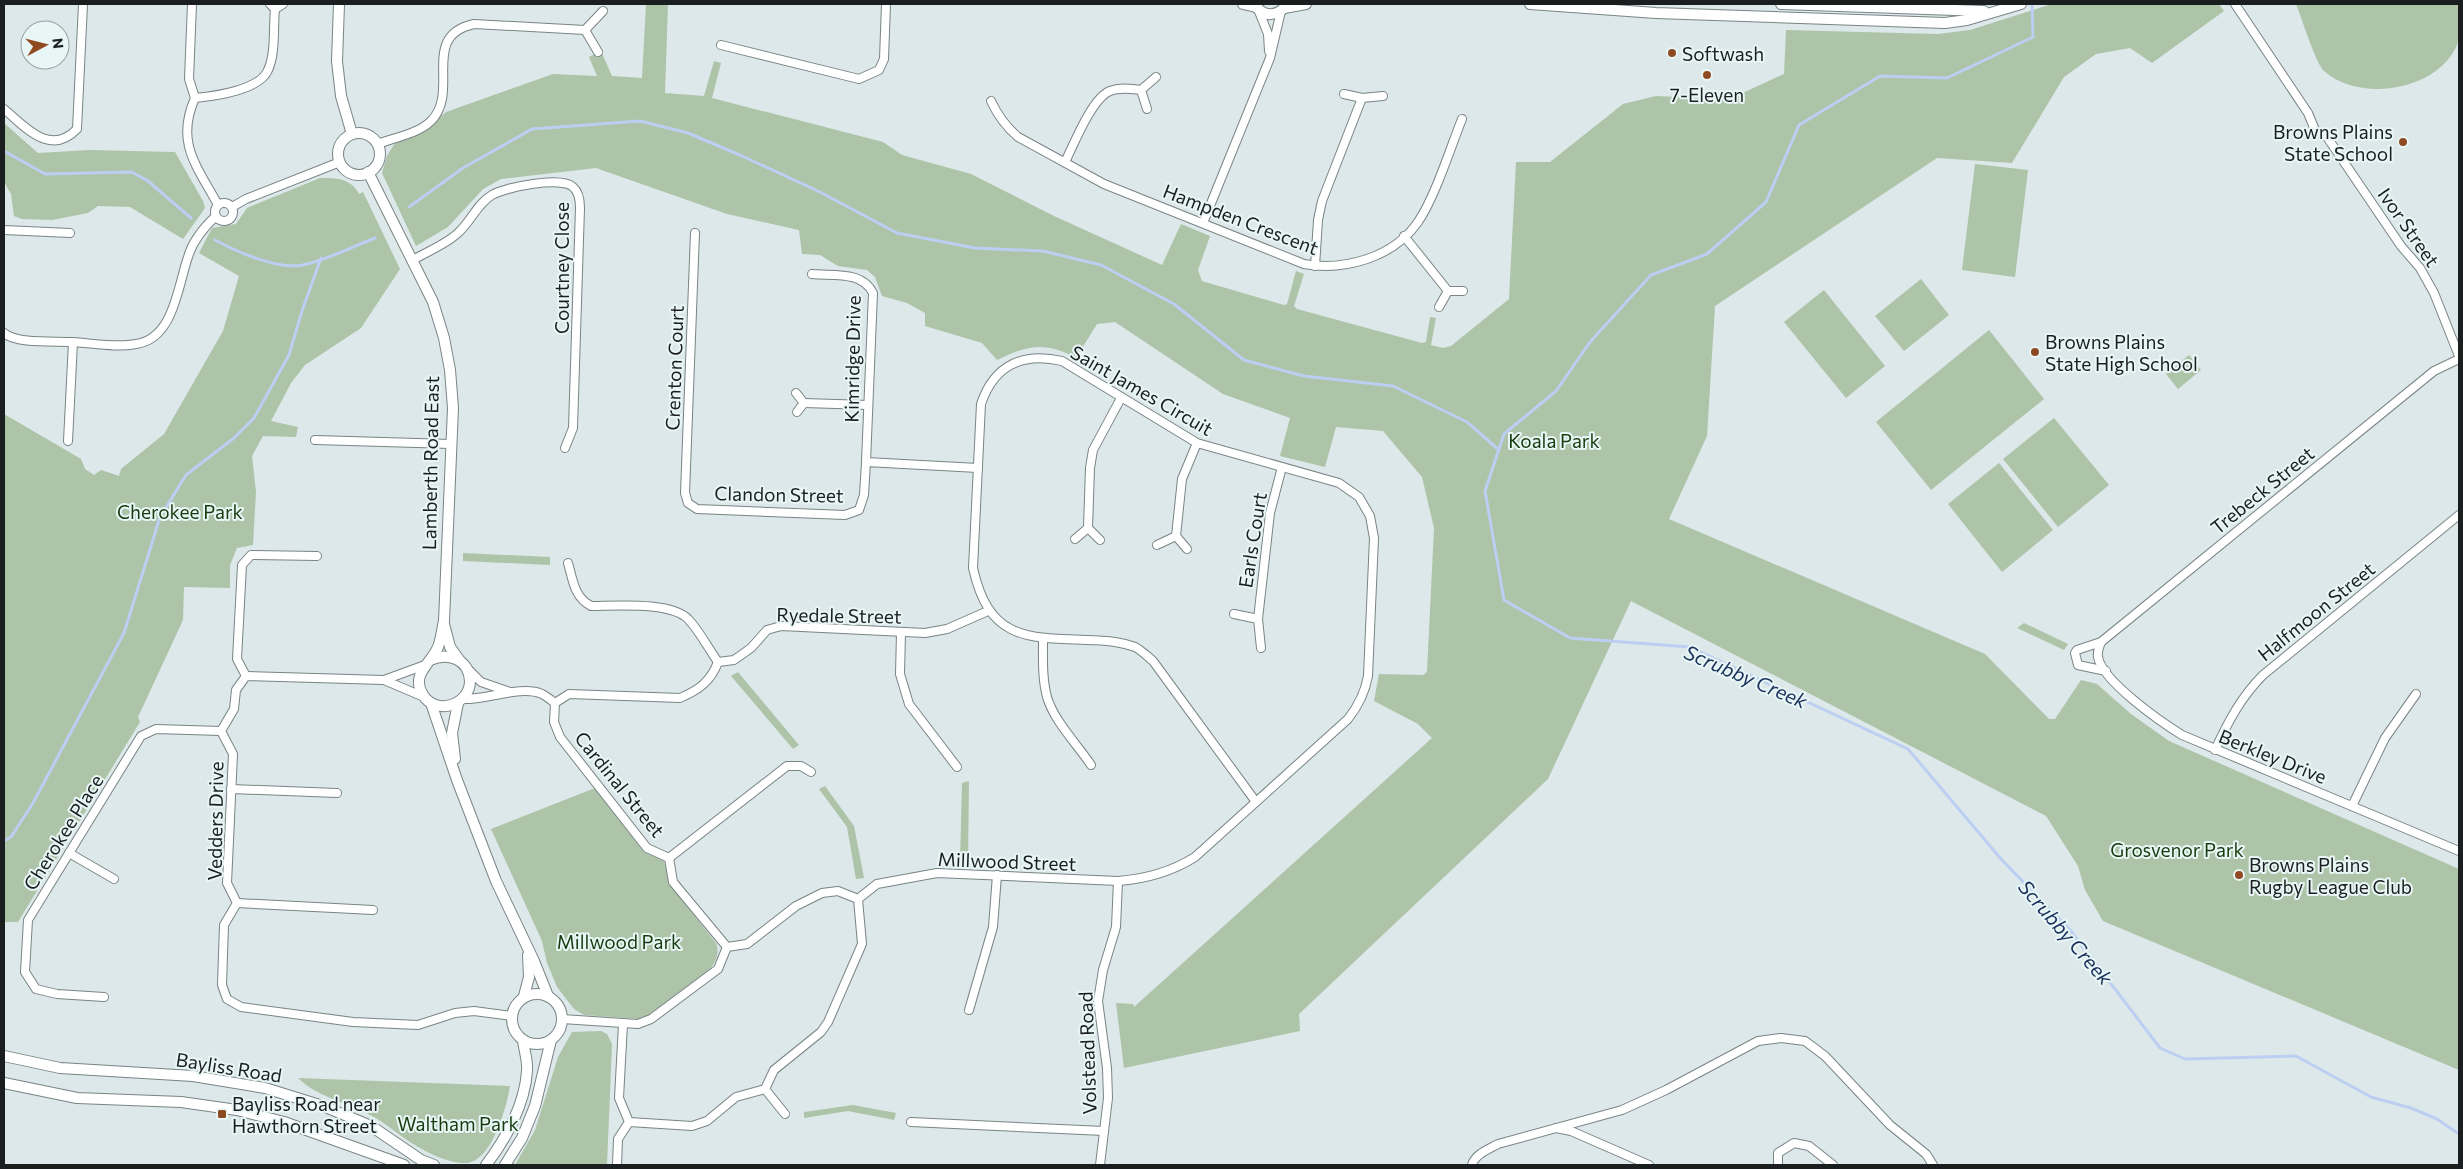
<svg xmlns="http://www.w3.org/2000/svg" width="2463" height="1169" viewBox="0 0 2463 1169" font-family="Commissioner,sans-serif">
<rect width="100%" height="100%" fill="#dce8e9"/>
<g fill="#adc4a8">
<path d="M646,4H668L665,93L704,96L714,61L721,63L712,98L883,142L902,155L971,174L1054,216L1162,265L1181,224L1210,236L1198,270L1202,281L1284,305L1287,304L1296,271L1304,274L1294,306L1297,309L1422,343L1426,342L1430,317L1436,318L1431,345L1443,348L1451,346L1509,299L1516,162H1550L1623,104L1656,96L1723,99L1736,96L1784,74L1786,30L1938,34L1970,30L2052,4H2219L2224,11L2152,63L2130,48L2096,54L2064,77L2012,163L1937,158L1715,306L1707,436L1669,519L1985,654L2049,719H2055L2081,680L2097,684L2131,714L2169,741L2459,869V1070L2103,921L2085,890L2078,866L2046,816L1631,601L1548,779L1299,1014L1300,1031L1124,1068L1116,1003L1133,1004L1134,1007L1432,738L1418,724L1374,701L1379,674L1423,675L1427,672L1434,528L1422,477L1383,431L1336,427L1325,467L1280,456L1290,418L1223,394L1115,322L1097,324L1076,358C1046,341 1027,345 997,360L982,343L925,326V313L907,303L882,296L875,277L867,270L838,266L820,255L802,254L799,230L727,214L596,168L501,179L483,189L448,227L416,246L382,173L387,156L395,143L423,132L446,112L553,74L597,76L589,57L601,51L612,76L642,78Z"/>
<path d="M2296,4H2459C2459,17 2462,33 2457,45C2437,91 2360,103 2324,71C2316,64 2301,16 2296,4Z"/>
<polygon points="4,123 38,153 89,150 175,152 203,201 205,208 183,239 130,207 98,206 88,213 52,220 22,219 14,216 11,194 4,182"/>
<polygon points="1975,164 2028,170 2015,277 1962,270"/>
<path d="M320,178C336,178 351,178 359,194L363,192L400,269L361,328L305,365L291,383L271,421L298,427L296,437L263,436L252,456L256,492L253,545L237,548L230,565V588L184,587L183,620L138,717L140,722L18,922H4V414L81,459L85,469L94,475L101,470L119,476L121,469L164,434L223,331L239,276L199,253L212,228L236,224L247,208Z"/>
<polygon points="1921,279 1949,315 1904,351 1875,316"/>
<polygon points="1824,290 1885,366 1846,398 1784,322"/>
<polygon points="1989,330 2044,399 1931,490 1876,422"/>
<polygon points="2189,355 2201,370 2178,389 2166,374"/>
<polygon points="2054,418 2109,485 2058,527 2003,459"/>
<polygon points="1999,463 2053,530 2002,572 1948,504"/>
<polygon points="463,553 550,557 550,565 463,561"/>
<polygon points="2024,623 2068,644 2064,650 2017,628"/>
<polygon points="738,672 799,745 793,749 731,676"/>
<polygon points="969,781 968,863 960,862 962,783"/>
<polygon points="825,786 854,826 864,878 856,879 847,827 819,789"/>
<path d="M595,788L644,852L664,861L670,885L716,943C720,953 716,962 709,970L647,1016L640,1019L584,1015L574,1009L557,987L547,963L542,941L491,829Z"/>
<polygon points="601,1031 607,1034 612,1044 607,1165 515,1165 535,1130 558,1057 572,1032"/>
<path d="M298,1078L510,1086C507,1106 492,1161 467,1163C448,1164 426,1152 410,1142C397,1134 386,1123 372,1116C348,1102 318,1098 298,1078Z"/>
<polygon points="853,1105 896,1113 894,1120 848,1111 804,1118 804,1112"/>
</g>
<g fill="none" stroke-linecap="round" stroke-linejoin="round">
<g stroke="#bccff2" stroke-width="3">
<polyline points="2032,4 2033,37 1947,78 1880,76 1799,125 1766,202 1707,254 1651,275 1590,342 1556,391 1504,434 1485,491 1504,600 1570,638 1690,647 1908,749 2001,859 2070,930 2160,1048 2185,1059 2296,1056 2371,1097 2411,1108 2437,1119 2459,1134"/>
<polyline points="4,151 45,174 132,172 148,181 191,218"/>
<polyline points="409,207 463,168 532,129 640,121 688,133 742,156 818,191 897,233 975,248 1043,251 1101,265 1174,304 1244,360 1304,376 1393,386 1467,422 1499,450"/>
<path d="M215,240C237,252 278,270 303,265C327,260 352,247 375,238"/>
<polyline points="4,841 11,837 33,803 124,633 160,517 186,475 234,438 254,418 289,355 302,311 321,258"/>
</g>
<g stroke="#798485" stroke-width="10">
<g id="minor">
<path d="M192,4L189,79L195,98C175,143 197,166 218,205"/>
<polyline points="270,4 275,9 283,4"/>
<polyline points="2235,4 2308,113 2315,130 2327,137 2401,246 2420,268 2434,293 2459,356"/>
<polyline points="1258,9 1268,34 1269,51"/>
<polyline points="721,45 859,79 879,70 884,59 886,4"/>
<polyline points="598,52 585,30 603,11"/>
<polyline points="1344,94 1362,98 1383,96"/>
<path d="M195,98C215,96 260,90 268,70C276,53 273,27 275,9"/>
<path d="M991,101C998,116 1005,126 1018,137L1104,184L1304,264C1344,271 1393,258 1418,222C1435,197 1450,149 1462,119"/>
<path d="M4,109C25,127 50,157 77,129L83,4"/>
<polyline points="1147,109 1141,90 1156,77"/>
<path d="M377,144C393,138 418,134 431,121C461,91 419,36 474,24L585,30"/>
<path d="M1065,162C1074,144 1092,98 1110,91C1120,87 1131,89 1141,90"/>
<circle cx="224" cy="212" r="9"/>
<polyline points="232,207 246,199 340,162"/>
<polyline points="1203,223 1270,58 1281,11"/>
<polyline points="4,230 70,233"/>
<polyline points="695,233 685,493 688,503 697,509 845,515 859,510 864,495 866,462 978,468"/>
<polyline points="1404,236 1448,291"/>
<path d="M413,260C428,251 447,244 459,232C471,221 478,203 492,195C505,187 562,176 573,187C579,192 580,201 580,208L573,428L565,448"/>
<polyline points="1315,266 1318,220 1322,201 1362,98"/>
<path d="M812,274C835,276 862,271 873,293L866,462"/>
<polyline points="1439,307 1448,291 1463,291"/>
<path d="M4,333C16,344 54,341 71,342C92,343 116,348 136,344C174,339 178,285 188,257C193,240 203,228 216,216"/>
<path d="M2459,359L2434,371L2101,642C2099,647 2097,651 2098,657C2102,681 2161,722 2182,735L2459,851"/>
<polyline points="796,393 804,403 797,412"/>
<polyline points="804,403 868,405"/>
<polyline points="315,440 451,444"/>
<polyline points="68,441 73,342"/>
<polyline points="1088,528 1090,468 1093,450 1121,398"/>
<polyline points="1176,536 1182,479 1197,443"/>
<polyline points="1075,539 1088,528 1100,540"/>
<polyline points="1157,545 1176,536 1187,549"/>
<path d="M568,563C573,580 574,597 591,606C615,606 672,601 689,620C700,632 708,648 718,662"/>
<polyline points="1234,614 1258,619 1261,648"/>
<polyline points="1258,619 1270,513 1282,467"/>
<polyline points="901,633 900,674 909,704 957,767"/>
<path d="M1043,639C1043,658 1042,678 1047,697C1054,721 1077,744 1091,765"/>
<polyline points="2101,642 2077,650 2075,653 2078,665 2106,671"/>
<polyline points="467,668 481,682 510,692"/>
<polyline points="246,676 237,659 242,565 251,555 317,556"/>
<polyline points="384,680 425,665"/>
<polyline points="424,697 384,680 246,676 236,690 234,709 221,731 233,754 227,883 237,903 224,925 222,985 227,999 241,1007 353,1022 418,1025 455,1013 474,1011 512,1016"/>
<path d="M463,699C486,700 521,685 542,694C546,696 551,700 555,703L569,694L680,698C699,690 711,681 718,662L734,660L751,648L767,630L781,626L925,633L947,629L988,611"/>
<polyline points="555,703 554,722 560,737 647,848 669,858 673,882 727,947"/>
<path d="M2215,750C2228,722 2241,697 2263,675L2459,515"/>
<polyline points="231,789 337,793"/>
<polyline points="2352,806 2385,738 2416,694"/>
<polyline points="69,853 114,879"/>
<polyline points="669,858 787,766 801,766 811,772"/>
<polyline points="237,903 373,910"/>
<path d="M727,947L747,944L796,906L822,893L838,891L858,899L877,884L937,873L1118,881C1146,879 1171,872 1195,857L1348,719C1359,705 1365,693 1368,676L1374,538L1370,516L1359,497L1339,483L1197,443L1062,361C1023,352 994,365 981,404L973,568C989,640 1026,638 1089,640C1105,641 1119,641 1135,647C1141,650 1147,656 1153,661L1256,802"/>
<polyline points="104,997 57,994 36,989 25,972 28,920 141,736 156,729 221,731"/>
<polyline points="969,1010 993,927 997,875"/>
<polyline points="562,1019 638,1024 651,1019 718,969 727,947"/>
<polyline points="765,1089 785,1114"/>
<polyline points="629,1122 692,1126 707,1121 736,1097 765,1089 774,1070 821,1032 828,1022 862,944 858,899"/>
<polyline points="911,1122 1104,1131"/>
<polyline points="1556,1128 1571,1131 1649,1165"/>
<polyline points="617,1165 618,1139 629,1122 619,1098 623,1024"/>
<polyline points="1100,1165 1108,1098 1107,1068 1098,1001 1103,970 1116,927 1118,881"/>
<path d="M1472,1165C1475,1154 1489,1149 1498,1144L1622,1110L1666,1090L1758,1041L1781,1038L1805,1041L1825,1056L1890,1125L1926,1154L1933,1165"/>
<polyline points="1778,1165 1778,1153 1794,1143 1809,1146 1833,1165"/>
</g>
</g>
<g stroke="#798485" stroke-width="12">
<g id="tertiary">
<polyline points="339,4 337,61 341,96 352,134"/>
<polyline points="1243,4 1256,7"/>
<path d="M1255,4C1262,18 1279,17 1287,4"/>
<polyline points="1530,4 1656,13 1945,23 1967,20 2021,4"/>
<polyline points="1781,4 1984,11"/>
<polyline points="1284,8 1306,4"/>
<circle cx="359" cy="154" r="21"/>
<path d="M368,172L433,302L444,338L450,370L453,408L444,621C442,629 441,640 438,647C431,664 410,674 423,695C436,716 470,705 470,681C469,659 448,652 430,660"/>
<polyline points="444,624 450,647 460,661"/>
<polyline points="431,703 457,780 496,881 534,961 548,996"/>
<polyline points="455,759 452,733 458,703"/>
<circle cx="537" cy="1019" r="25"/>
<polyline points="524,996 529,977 528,955"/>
<polyline points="4,1056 60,1068 193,1076 265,1088 323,1106 371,1126 421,1160 434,1165"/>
<polyline points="4,1083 77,1098 181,1102 237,1110 284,1122 404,1165"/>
<path d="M486,1165C506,1139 525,1104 527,1071C528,1061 524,1050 523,1040"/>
<polyline points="505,1165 522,1138 535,1106 551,1040"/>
</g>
</g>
<use href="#minor" stroke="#fff" stroke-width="8"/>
<use href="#tertiary" stroke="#fff" stroke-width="10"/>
</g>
<g fill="#8f4a21" stroke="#e9f6f6" stroke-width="2">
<circle cx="1672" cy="53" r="5"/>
<circle cx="1707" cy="75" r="5"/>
<circle cx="2403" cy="142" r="5"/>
<circle cx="2035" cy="352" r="5"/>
<circle cx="2239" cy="875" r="5"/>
<rect x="217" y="1109" width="10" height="10" rx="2.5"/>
</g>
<g text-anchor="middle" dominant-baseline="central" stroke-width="4" stroke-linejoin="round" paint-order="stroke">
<g font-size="19" fill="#1a1e1e" stroke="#e9f6f6" text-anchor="start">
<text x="1682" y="53">Softwash</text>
<text x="1707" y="94" text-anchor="middle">7-Eleven</text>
<text x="2393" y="131" text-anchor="end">Browns Plains<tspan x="2393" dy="22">State School</tspan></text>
<text x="2045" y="341">Browns Plains<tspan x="2045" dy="22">State High School</tspan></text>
<text x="2249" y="864">Browns Plains<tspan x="2249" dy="22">Rugby League Club</tspan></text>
<text x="232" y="1103">Bayliss Road near<tspan x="232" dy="22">Hawthorn Street</tspan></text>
</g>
<g font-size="19" fill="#1a1e1e" stroke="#e9f6f6">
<text transform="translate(1241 219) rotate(21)">Hampden Crescent</text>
<text transform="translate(2409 227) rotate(55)">Ivor Street</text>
<text transform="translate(561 268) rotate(-90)">Courtney Close</text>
<text transform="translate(852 359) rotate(-89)">Kimridge Drive</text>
<text transform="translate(674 368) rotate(-88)">Crenton Court</text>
<text transform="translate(1142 390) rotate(30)">Saint James Circuit</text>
<text transform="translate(430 463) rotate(-89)">Lamberth Road East</text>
<text transform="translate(2262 490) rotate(-39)">Trebeck Street</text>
<text transform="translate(779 494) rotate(1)">Clandon Street</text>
<text transform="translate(1252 540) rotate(-81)">Earls Court</text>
<text transform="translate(2316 611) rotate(-39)">Halfmoon Street</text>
<text transform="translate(839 615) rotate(1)">Ryedale Street</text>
<text transform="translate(2273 756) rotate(22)">Berkley Drive</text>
<text transform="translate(620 784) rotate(51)">Cardinal Street</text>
<text transform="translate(215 821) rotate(-89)">Vedders Drive</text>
<text transform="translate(63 832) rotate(-58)">Cherokee Place</text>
<text transform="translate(1007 861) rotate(2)">Millwood Street</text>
<text transform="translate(1087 1053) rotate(-92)">Volstead Road</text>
<text transform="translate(229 1067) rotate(9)">Bayliss Road</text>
</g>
<g font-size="19" fill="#163b0d" stroke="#e9f6f6">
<text x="1554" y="440">Koala Park</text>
<text x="180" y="511">Cherokee Park</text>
<text x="2177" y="849">Grosvenor Park</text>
<text x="619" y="941">Millwood Park</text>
<text x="458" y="1123">Waltham Park</text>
</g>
<g font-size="20" font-style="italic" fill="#1a315c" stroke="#e9f6f6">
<text transform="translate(1746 676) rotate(23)">Scrubby Creek</text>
<text transform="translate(2066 932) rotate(49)">Scrubby Creek</text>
</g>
</g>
<rect width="2463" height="1169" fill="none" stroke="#1a1e1e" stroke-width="10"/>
<g transform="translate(45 45) rotate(83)"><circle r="24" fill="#e9f6f6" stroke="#96a0a0"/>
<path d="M0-4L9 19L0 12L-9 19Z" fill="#8f4a21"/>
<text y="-8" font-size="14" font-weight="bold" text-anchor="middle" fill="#1a1e1e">N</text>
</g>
</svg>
